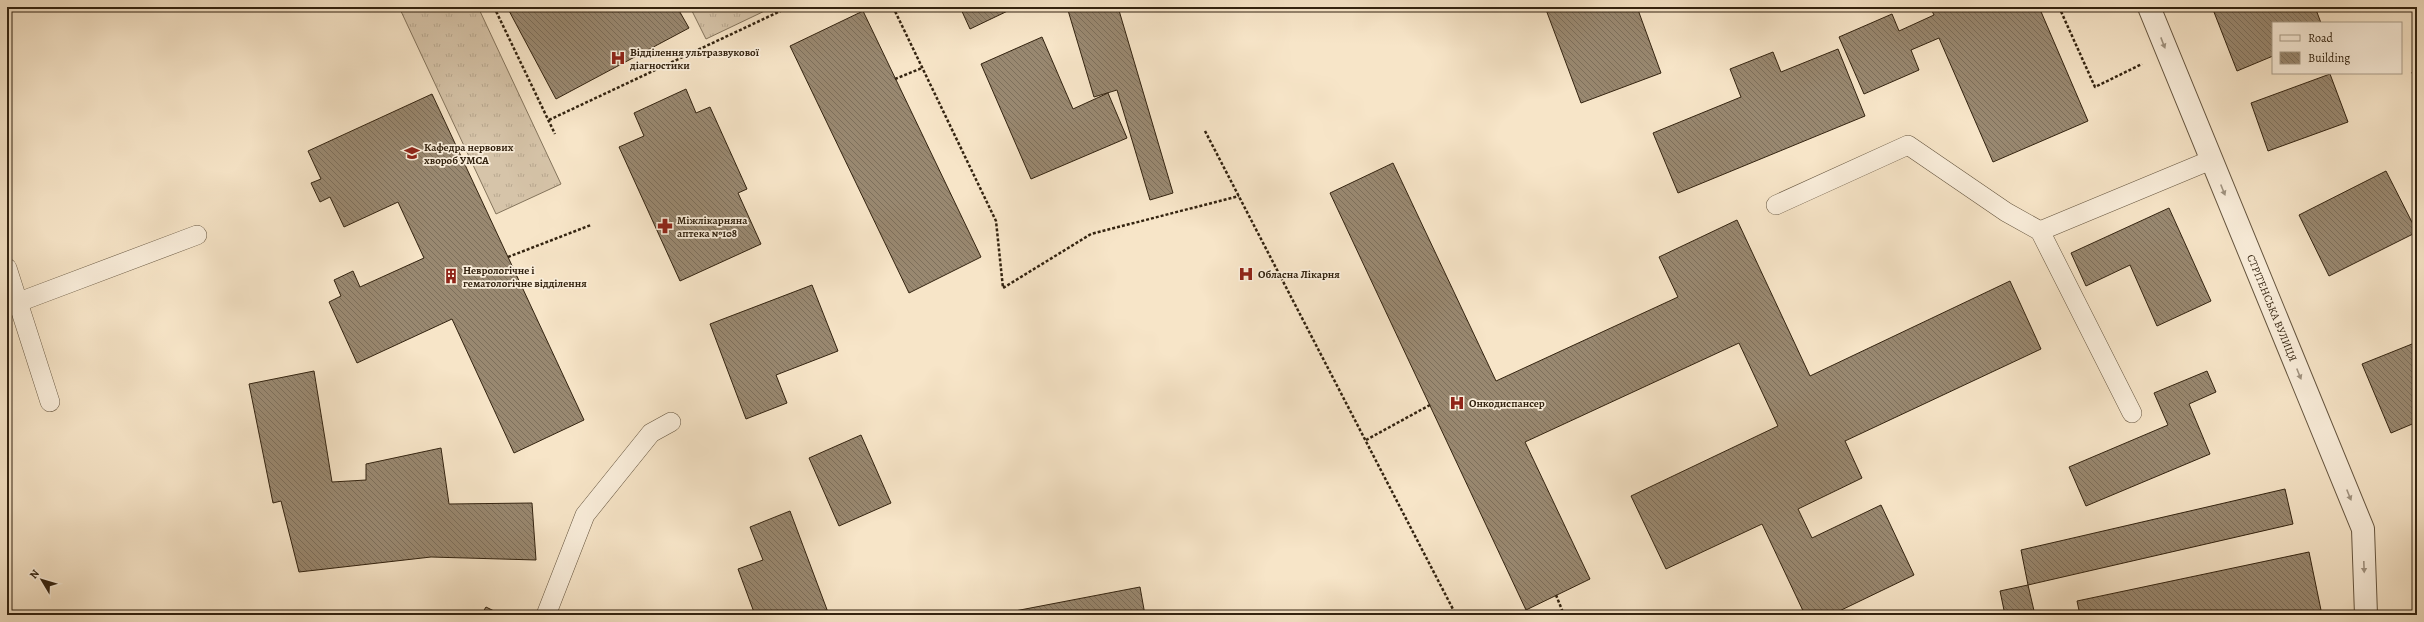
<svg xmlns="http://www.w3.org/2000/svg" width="2424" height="622" viewBox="0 0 2424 622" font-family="Alegreya,serif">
<defs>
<pattern id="grass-tufts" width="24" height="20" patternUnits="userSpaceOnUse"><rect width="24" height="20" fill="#d6c4a9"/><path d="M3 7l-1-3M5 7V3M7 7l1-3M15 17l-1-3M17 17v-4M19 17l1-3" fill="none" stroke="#b8a890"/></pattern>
<pattern id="building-back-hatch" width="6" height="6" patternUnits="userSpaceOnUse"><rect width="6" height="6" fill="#998870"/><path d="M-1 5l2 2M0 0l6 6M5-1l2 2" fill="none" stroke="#7d6f5b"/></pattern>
</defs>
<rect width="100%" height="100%" fill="#f7e5c8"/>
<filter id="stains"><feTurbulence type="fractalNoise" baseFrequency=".005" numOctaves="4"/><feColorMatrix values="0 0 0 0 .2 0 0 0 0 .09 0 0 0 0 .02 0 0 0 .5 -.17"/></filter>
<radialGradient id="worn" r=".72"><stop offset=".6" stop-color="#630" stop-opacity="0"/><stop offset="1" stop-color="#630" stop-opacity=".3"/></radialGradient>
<g fill="url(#grass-tufts)" stroke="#84745c">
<polygon points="399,7 478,7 561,184 496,214"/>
<polygon points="690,7 773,7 706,39"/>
</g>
<g fill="url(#building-back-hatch)" stroke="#332310">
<polygon points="507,7 677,7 689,28 556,99"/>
<polygon points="960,7 1016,7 970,29"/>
<polygon points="1067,7 1118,7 1173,193 1150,200 1117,90 1094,97"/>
<polygon points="1545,7 1637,7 1661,73 1581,103"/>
<polygon points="1930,7 2039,7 2088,121 1993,162 1939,38 1911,50 1919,70 1864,94 1839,37 1892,14 1899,31 1934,15"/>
<polygon points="2212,7 2315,7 2321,23 2273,23 2273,56 2237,71"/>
<polygon points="863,11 981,257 909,293 790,46"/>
<polygon points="1042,37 1073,109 1108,93 1127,138 1031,179 981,64"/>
<polygon points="1838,49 1865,116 1678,193 1653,133 1741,97 1730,69 1773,52 1781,72"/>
<polygon points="2417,71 2417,96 2412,72"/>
<polygon points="2330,74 2348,122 2268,151 2251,103"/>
<polygon points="686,89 696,113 710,107 747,189 738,193 761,244 680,281 619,147 644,136 634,113"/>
<polygon points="432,94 584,420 514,453 452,319 357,363 329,302 341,296 334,280 353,271 360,287 424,258 398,202 344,227 330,197 320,202 311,183 321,179 308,151"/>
<polygon points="1393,163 1496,381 1678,297 1659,257 1737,220 1810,376 2010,281 2041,349 1845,441 1862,478 1798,509 1812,538 1881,505 1914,575 1831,615 1805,615 1762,524 1666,569 1631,496 1778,426 1739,343 1525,442 1590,579 1526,610 1330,193"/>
<polygon points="2386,171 2417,232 2329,276 2299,215"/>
<polygon points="2169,208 2211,301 2157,326 2130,265 2086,286 2071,253"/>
<polygon points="812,285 838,351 776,375 787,403 746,419 710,324"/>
<polygon points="2417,342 2417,422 2391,433 2362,364"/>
<polygon points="314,371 332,482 366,480 366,464 441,448 449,504 532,503 536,560 431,557 299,572 281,501 273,503 249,384"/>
<polygon points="2207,371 2216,392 2189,404 2210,454 2086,506 2069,467 2168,425 2154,393"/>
<polygon points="861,435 891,503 839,526 809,458"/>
<polygon points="2285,489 2293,524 2028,585 2021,550"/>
<polygon points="790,511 829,615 755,615 738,569 763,560 750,527"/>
<polygon points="2309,552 2322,615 2080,615 2077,601"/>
<polygon points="2028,585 2035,615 2005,615 2000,591"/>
<polygon points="1140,587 1145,615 994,615"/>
<polygon points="486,607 502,615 481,615"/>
</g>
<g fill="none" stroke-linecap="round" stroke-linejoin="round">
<g stroke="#64543e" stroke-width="20">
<g id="service">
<polyline points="1776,205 1908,145 2006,212 2040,231 2132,413"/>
<polyline points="2040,231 2211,160"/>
<polyline points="7,268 50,402"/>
<polyline points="19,302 197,235"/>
<polyline points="546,615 585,515 651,433 671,422"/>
</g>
</g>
<g stroke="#64543e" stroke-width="24">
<g id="minor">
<path id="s1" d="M2149,7L2363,529L2366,615"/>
</g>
</g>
<g stroke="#332310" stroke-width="2.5" stroke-dasharray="3 2" stroke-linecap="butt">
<polyline points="494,7 555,134"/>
<polyline points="893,7 996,221 1003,288 1091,234 1239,196"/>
<polyline points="2059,7 2095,87 2142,64"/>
<polyline points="895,79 922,68"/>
<polyline points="549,120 789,7"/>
<polyline points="1205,131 1456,615"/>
<polyline points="508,257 591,225"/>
<polyline points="1366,440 1430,405"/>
<polyline points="1556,595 1564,615"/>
</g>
<use href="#service" stroke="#faeedb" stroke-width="19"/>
<use href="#minor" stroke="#faeedb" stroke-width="22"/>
</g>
<defs><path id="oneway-solid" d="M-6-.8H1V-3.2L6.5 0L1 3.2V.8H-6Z"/></defs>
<g fill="#a09380">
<use href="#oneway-solid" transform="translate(2163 43) rotate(69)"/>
<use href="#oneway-solid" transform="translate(2223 190) rotate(68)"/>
<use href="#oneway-solid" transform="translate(2299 374) rotate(68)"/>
<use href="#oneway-solid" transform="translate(2349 495) rotate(68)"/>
<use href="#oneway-solid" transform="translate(2364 567) rotate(88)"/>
</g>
<defs>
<g id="hospital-bare" transform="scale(1.2)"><path d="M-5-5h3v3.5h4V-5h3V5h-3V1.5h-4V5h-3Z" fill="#8f2418" stroke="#faeedb" stroke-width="2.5" paint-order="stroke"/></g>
<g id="university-bare" transform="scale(1.2)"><path d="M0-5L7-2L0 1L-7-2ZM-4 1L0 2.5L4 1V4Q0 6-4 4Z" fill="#8f2418" stroke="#faeedb" stroke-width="2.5" paint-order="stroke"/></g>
<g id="pharmacy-bare" transform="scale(1.2)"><path d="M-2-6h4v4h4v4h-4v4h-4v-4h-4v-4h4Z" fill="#8f2418" stroke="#faeedb" stroke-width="2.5" paint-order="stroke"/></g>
<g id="building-bare" transform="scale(1.2)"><path d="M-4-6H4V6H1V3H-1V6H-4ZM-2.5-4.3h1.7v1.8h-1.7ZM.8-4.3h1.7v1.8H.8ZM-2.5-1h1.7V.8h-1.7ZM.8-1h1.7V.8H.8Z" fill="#8f2418" stroke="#faeedb" stroke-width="2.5" paint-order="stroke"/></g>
</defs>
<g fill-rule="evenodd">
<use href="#hospital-bare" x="618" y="58"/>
<use href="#university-bare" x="412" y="153"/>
<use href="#pharmacy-bare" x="665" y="226"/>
<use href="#hospital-bare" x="1246" y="274"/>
<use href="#building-bare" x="451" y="276"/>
<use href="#hospital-bare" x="1457" y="403"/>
</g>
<g text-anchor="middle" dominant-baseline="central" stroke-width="3.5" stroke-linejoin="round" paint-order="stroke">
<g font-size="11" font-weight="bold" fill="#332310" stroke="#faeedb" text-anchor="start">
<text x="630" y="52">Відділення ультразвукової<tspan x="630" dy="13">діагностики</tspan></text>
<text x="424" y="147">Кафедра нервових<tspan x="424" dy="13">хвороб УМСА</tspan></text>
<text x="677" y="220">Міжлікарняна<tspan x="677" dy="13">аптека №108</tspan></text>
<text x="463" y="270">Неврологічне і<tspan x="463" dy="13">гематологічне відділення</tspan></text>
<text x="1258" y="274">Обласна Лікарня</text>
<text x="1469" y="403">Онкодиспансер</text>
</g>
<g font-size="11" fill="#332310" stroke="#faeedb">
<text stroke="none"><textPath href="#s1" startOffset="325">СТРІТЕНСЬКА ВУЛИЦЯ</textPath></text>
</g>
</g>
<rect width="2424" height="622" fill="none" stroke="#f7e5c8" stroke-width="24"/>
<rect x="8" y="8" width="2408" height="606" fill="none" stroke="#332310" stroke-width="2"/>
<rect x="12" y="12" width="2400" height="598" fill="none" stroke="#332310"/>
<rect x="2272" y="22" width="130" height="52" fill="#faeedb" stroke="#aa9d8a"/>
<rect x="2280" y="35" width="20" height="6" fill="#faeedb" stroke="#aa9d8a"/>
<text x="2308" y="42" font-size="12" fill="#332310">Road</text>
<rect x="2280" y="52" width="20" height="12" fill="url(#building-back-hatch)" stroke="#aa9d8a"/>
<text x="2308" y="62" font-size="12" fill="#332310">Building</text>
<g transform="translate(42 580) rotate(308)" stroke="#faeedb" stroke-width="3" paint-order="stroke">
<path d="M0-3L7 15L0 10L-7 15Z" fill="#332310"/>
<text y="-6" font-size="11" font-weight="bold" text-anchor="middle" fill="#332310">N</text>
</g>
<rect width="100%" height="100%" filter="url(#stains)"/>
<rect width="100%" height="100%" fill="url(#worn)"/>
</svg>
